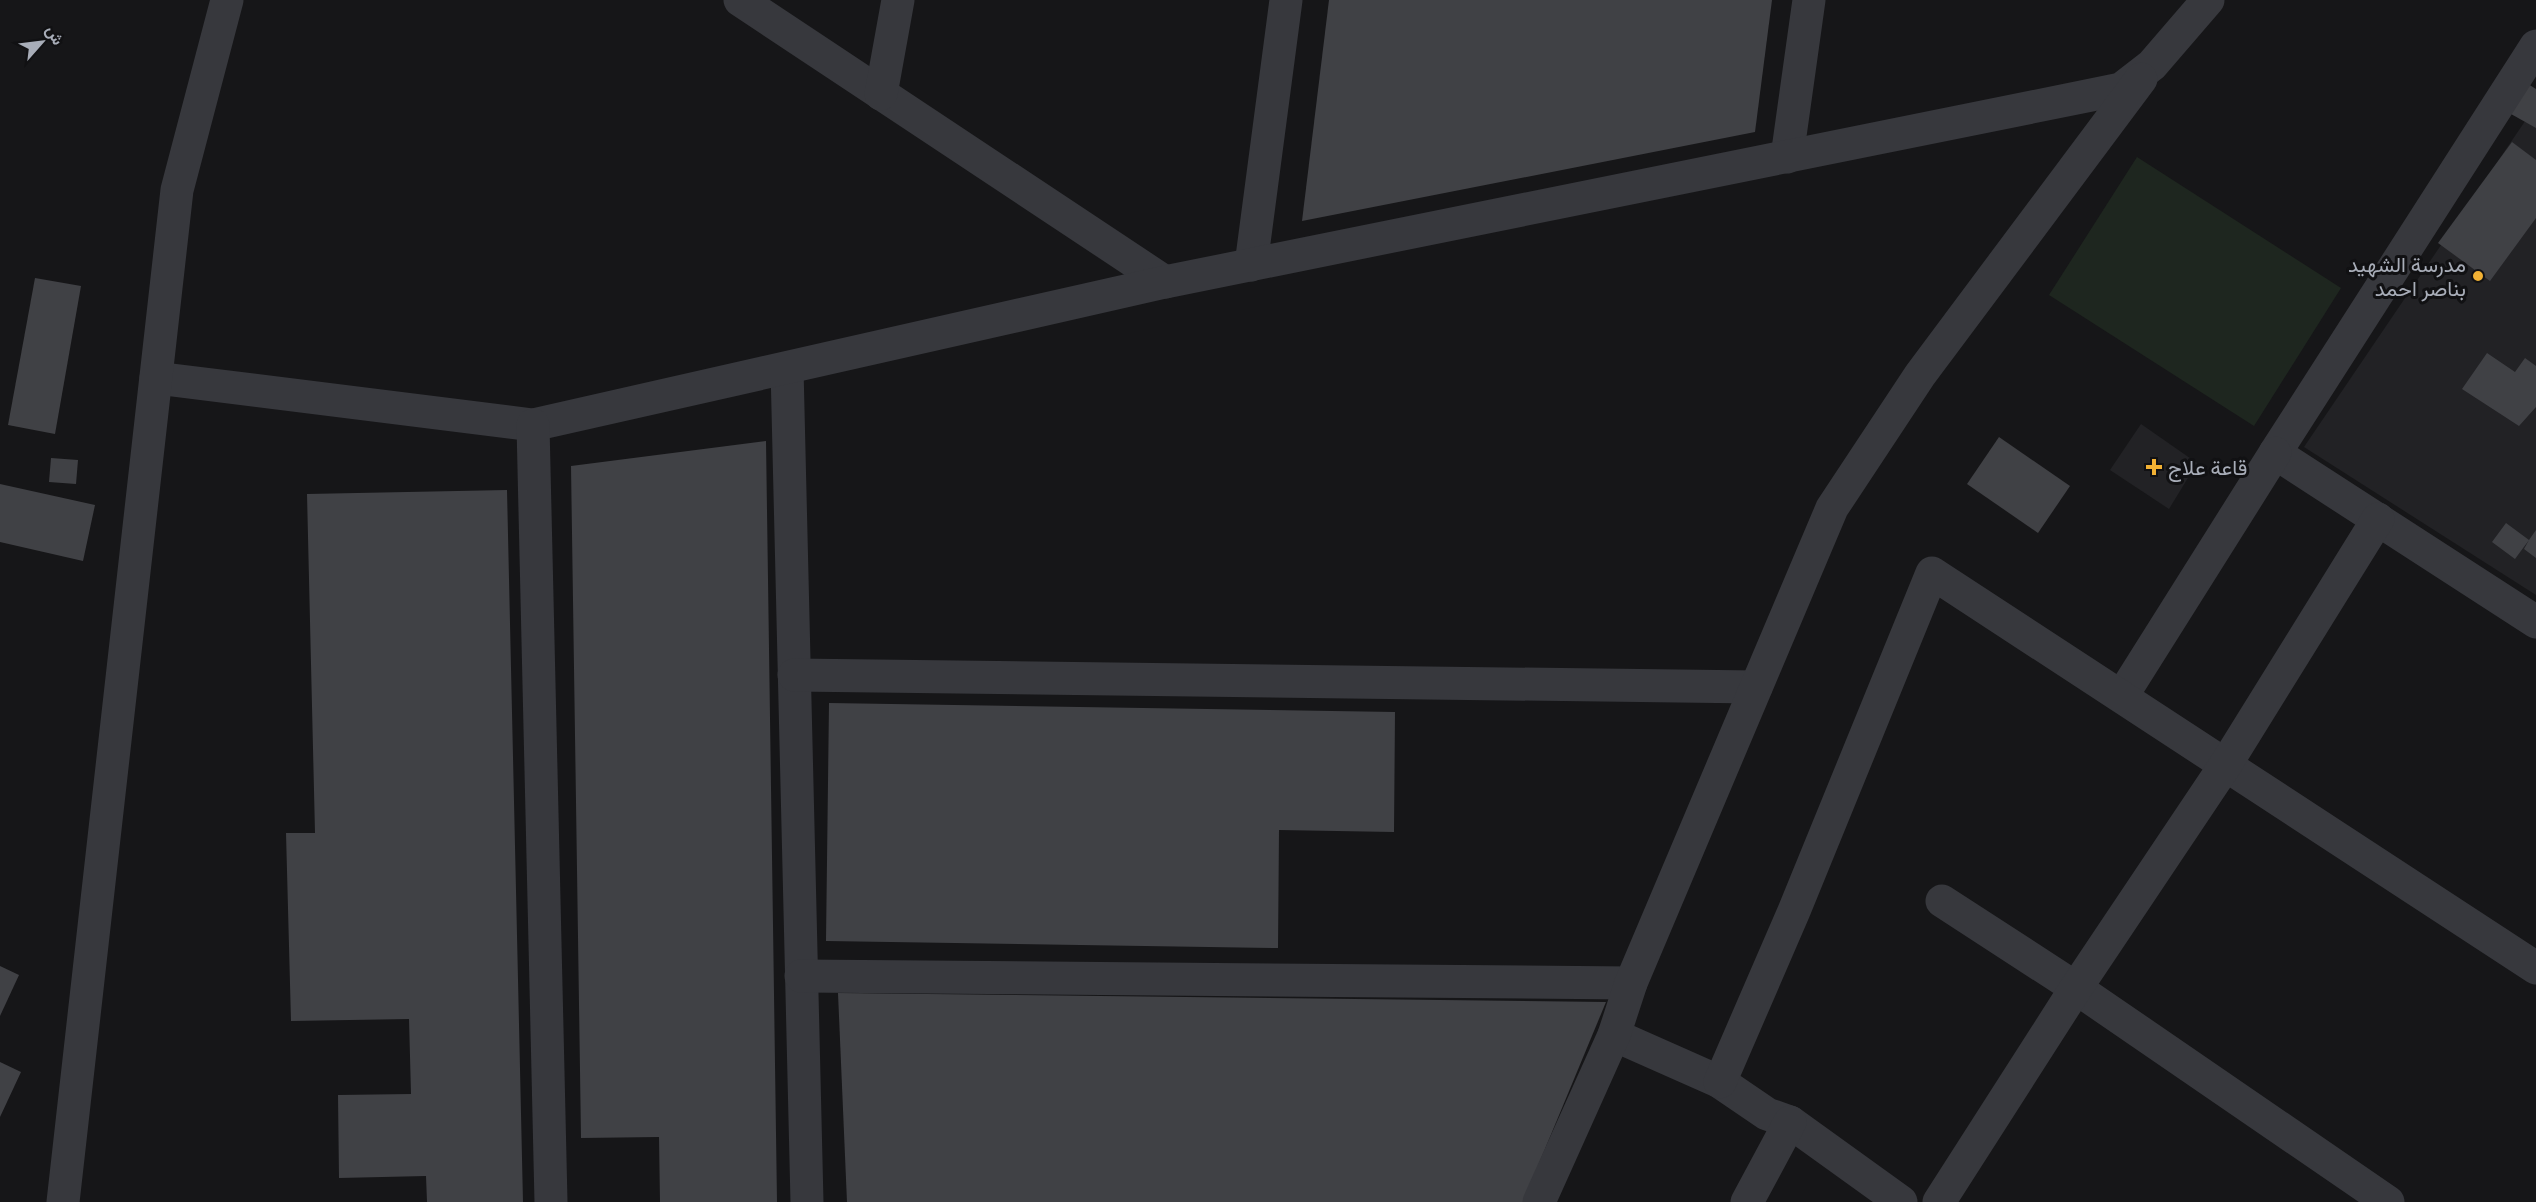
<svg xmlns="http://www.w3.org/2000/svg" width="2536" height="1202" viewBox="0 0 2536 1202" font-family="'Archivo Narrow',Vazirmatn,sans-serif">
<rect width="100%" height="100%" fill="#161618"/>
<g fill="#222225">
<polygon points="2536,105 2536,595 2304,447"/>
<polygon points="2141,424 2197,463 2169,509 2110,470"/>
</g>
<polygon fill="#1e261f" points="2137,157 2341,288 2254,426 2049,295"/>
<g fill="#404145">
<polygon points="1329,0 1772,0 1755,132 1302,221"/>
<polygon points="2528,84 2536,89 2536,128 2511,114"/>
<polygon points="2512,142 2536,160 2536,218 2490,281 2438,243"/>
<polygon points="35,278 81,286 55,434 8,425"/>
<polygon points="2487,353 2515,372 2525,358 2536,366 2536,407 2519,426 2462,389"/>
<polygon points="1999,437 2070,486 2038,533 1967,484"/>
<polygon points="766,441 777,1202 660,1202 659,1137 581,1138 571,466"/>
<polygon points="51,458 78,460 76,484 49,482"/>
<polygon points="0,484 95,505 83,561 0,542"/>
<polygon points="507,490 523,1202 427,1202 426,1176 339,1178 338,1095 411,1094 409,1019 291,1021 286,833 315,833 307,494"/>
<polygon points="2506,523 2529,540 2536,530 2536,558 2524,549 2529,540 2515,559 2492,542"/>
<polygon points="829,703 1395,712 1394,832 1279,830 1278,948 826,941"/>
<polygon points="0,966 19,975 0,1016"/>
<polygon points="838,993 1606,1002 1523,1202 847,1202"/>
<polygon points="0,1062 21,1072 0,1117"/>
</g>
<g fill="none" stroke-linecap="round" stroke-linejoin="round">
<g stroke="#37383d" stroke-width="33">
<polyline points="740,0 1165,282"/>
<polyline points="2536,46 2275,453 2536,622"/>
<polyline points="881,94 898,0"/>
<polyline points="1787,157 1809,0"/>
<polyline points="1251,265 1286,0"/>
<polyline points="787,368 807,1202"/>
<polyline points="156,378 533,425 1165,282 2121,89 2152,65 2208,0"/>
<polyline points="533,425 551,1202"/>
<polyline points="794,675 1756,687"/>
<polyline points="2122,696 2275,453"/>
<polyline points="1942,901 2076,988 2388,1202"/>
<polyline points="801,976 1631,983"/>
<polyline points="1614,1035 1720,1082 1767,1114 1790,1122 1901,1202"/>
<polyline points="1720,1082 1794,911 1932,573 2536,968"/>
<polyline points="63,1202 177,190 227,0"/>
<polyline points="1539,1202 1614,1035 1631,983 1832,508 1920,375 2141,79"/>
<polyline points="1747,1202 1790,1122"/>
<polyline points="1939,1202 2076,988 2226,764 2378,519"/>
</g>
</g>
<g fill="#f2b134" stroke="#111113" stroke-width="2">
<circle cx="2478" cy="276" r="6"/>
<path d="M2151 458h6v6h6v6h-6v6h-6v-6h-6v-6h6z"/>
</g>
<g text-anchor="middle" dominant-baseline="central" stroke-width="6" stroke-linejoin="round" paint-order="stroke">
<g font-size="21" fill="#a8adb8" stroke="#111113" text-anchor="end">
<text x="2466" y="264">مدرسة الشهيد<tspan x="2466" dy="24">بناصر احمد</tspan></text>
<text x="2168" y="467" text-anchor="start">قاعة علاج</text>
</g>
</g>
<g transform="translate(42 42) rotate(62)" stroke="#111113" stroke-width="4.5" paint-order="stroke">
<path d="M0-4.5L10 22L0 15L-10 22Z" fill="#a8adb8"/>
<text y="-9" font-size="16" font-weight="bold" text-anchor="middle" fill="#a8adb8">ش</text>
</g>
</svg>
